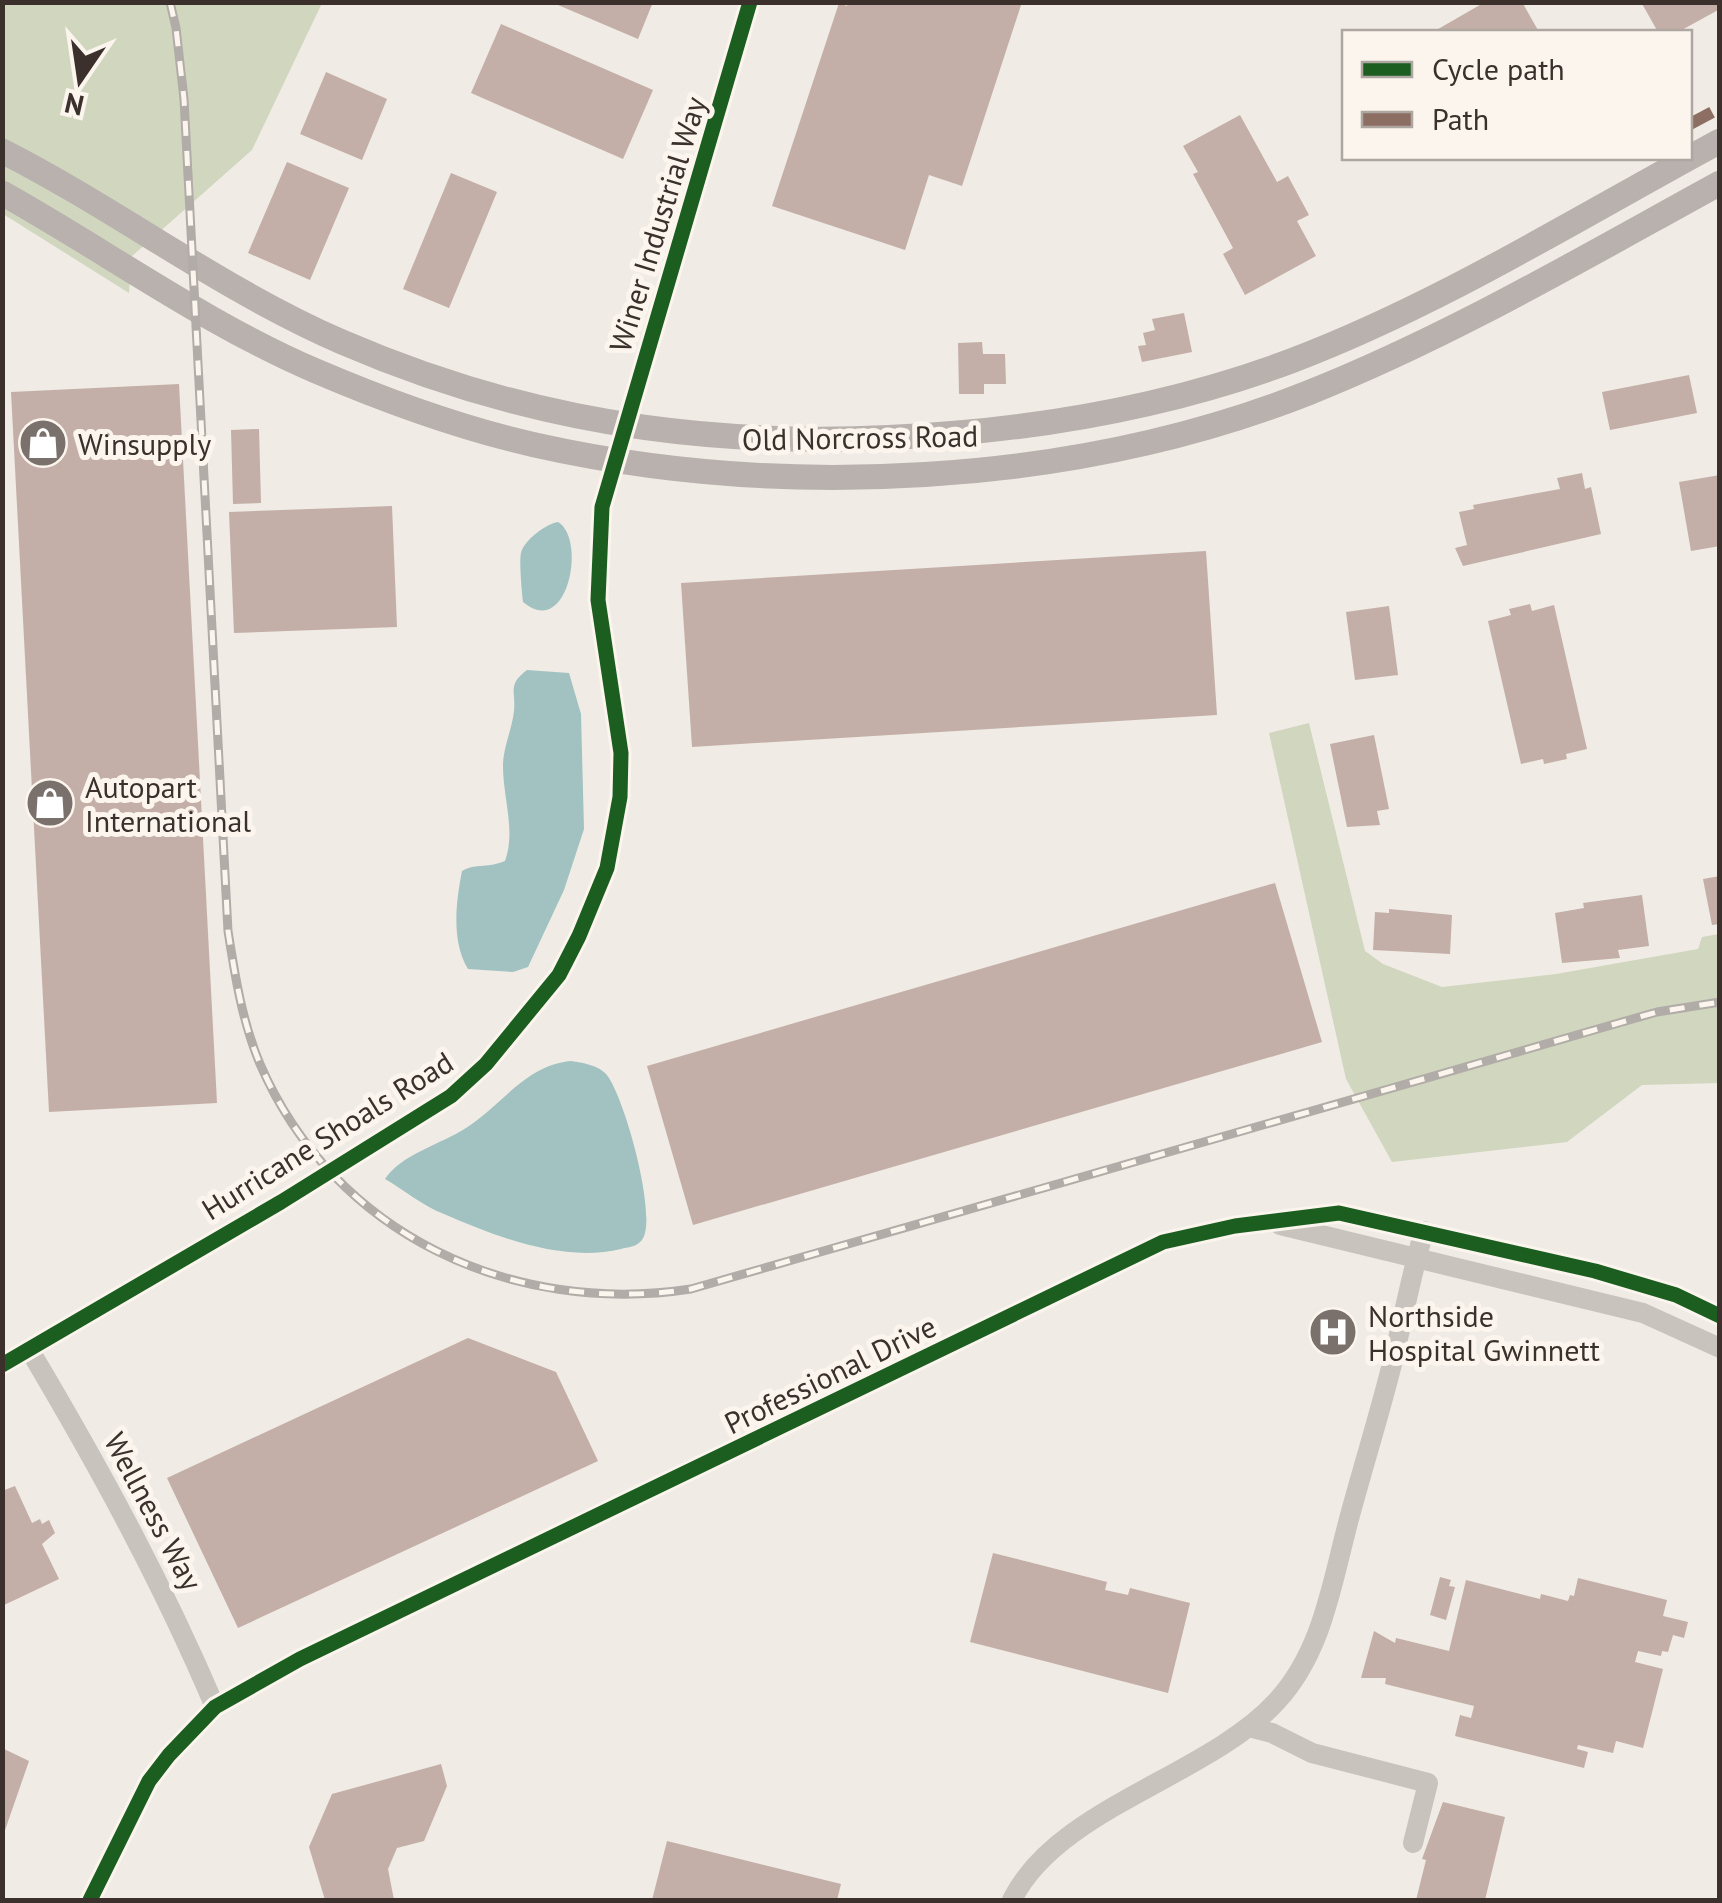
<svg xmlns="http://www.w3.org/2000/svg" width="1722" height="1903" viewBox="0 0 1722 1903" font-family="'PT Sans',sans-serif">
<rect width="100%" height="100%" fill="#f0ebe5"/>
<g fill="#d1d6bf">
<polygon points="2,3 322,3 252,150 131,257 129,293 3,214"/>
<polygon points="1309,723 1365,951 1383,964 1442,987 1556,974 1698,949 1702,937 1719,934 1719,1083 1642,1085 1567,1142 1392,1162 1346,1079 1269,733"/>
</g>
<g fill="#a1c2c1">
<path d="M558,522C587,539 568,640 523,602C522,593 519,561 521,553C524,540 546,524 558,522Z"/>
<path d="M527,670L569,673L581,714L584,829L564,890L528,967L513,972L468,969C451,941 456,902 462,871C475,863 490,868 505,861C516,831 503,798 503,766C503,747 512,730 514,711C516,691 507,685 527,670Z"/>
<path d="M571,1061C583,1063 598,1065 606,1074C624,1094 660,1223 641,1241C636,1247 628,1247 621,1249C563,1263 497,1237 444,1214C423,1206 404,1190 385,1179C403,1153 440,1145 466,1128C502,1105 526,1065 571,1061Z"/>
</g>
<g fill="#c3afa7">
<polygon points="551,2 653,2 638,39"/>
<polygon points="848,2 1022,2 962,186 929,175 905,250 772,206 839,3 847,6"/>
<polygon points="1485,2 1522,2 1539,32 1433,32"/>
<polygon points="1641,2 1720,2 1720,9 1678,32 1658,32"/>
<polygon points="501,24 653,90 623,159 471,93"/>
<polygon points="326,72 387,99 362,160 300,134"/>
<polygon points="1240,115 1277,182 1288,176 1309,215 1297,221 1316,256 1245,295 1223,254 1233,248 1193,174 1198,172 1183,146"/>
<polygon points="287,162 349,188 310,280 248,253"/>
<polygon points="451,173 497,192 449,308 403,289"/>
<polygon points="1184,313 1192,352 1142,362 1138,346 1146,345 1143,333 1155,330 1152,319"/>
<polygon points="982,342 983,354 1005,354 1006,384 984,384 984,394 959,394 958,343"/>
<polygon points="1689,375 1697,413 1610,430 1602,392"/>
<polygon points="179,384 217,1103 49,1112 11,392"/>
<polygon points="259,429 261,503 233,504 231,430"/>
<polygon points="1582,473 1585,489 1591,487 1601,534 1463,566 1455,548 1467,545 1459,512 1474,509 1473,505 1560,489 1557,478"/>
<polygon points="1720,475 1720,546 1691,551 1679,482"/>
<polygon points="392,506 397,627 234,633 229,512"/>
<polygon points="1206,551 1217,715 692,747 681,583"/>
<polygon points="1530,604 1532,611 1554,605 1587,749 1566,754 1567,759 1544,764 1543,759 1521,764 1488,621 1511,615 1509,609"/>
<polygon points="1389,606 1398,675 1355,680 1346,612"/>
<polygon points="1374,735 1389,809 1377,811 1380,825 1347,827 1330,744"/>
<polygon points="1720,876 1720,924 1712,925 1703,879"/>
<polygon points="1275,883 1322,1042 693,1225 647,1066"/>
<polygon points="1642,895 1649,946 1618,950 1620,958 1562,963 1555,913 1584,908 1583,903"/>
<polygon points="1389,909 1452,915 1450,954 1373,950 1375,912 1389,913"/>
<polygon points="468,1338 556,1372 598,1461 238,1628 167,1478"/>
<polygon points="15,1486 32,1523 40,1519 42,1524 49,1520 55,1533 42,1544 59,1579 2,1606 2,1491"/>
<polygon points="993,1553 1107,1582 1105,1590 1128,1595 1130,1588 1190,1603 1168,1693 970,1642"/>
<polygon points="1440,1577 1451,1580 1449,1586 1455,1587 1446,1620 1430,1615"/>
<polygon points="1578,1578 1667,1600 1663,1616 1688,1622 1684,1638 1673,1635 1668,1652 1662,1651 1661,1656 1638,1651 1635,1662 1663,1669 1643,1748 1616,1741 1613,1753 1578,1745 1577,1749 1588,1752 1584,1768 1455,1736 1460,1715 1471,1718 1474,1706 1385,1684 1386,1678 1361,1678 1374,1631 1395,1643 1396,1638 1449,1651 1466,1580 1540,1599 1541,1594 1568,1601 1570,1595 1574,1596"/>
<polygon points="2,1748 29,1761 3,1836 2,1836"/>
<polygon points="441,1764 447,1786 424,1841 397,1848 388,1869 394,1900 325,1900 309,1847 332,1794"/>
<polygon points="1443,1802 1505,1817 1485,1900 1416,1900 1426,1860 1422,1859"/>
<polygon points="667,1841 841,1884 837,1900 652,1900"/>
</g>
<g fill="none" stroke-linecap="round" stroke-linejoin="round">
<g stroke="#c9c3be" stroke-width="20">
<polyline points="1280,1225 1643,1313 1720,1348"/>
<path d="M29,1349C98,1465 162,1582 215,1707"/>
<polyline points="2,1365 281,1202 451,1096 486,1064 559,975 579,936 607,868 620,797 621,753 598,600 602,507 750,2"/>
<polyline points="1249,1727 1272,1733 1312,1753 1428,1783 1413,1843"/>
<polyline points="90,1900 149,1781 169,1755 215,1707 300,1659 1163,1242 1235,1226 1339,1213 1595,1271 1676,1295 1720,1316"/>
<path d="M1012,1900C1057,1808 1209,1776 1277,1701C1323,1651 1332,1582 1349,1519C1363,1467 1379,1416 1392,1364C1403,1320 1411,1275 1424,1231"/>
</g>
<g stroke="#b8b1ad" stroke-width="25">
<path d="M2,151C118,210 222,290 342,342C543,429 740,452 958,433C1071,423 1184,401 1291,361C1441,304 1579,217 1720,141"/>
<path d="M2,193C106,251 206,324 316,371C386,401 460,428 535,445C781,500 1072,486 1308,393C1451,336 1585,257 1720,183"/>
</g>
<g stroke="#b1aca8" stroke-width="9">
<path id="rail" d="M170,2L176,28L184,99L228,931C235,976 242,1021 260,1064C334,1235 512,1316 691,1289L1657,1012L1720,1002"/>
</g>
<use href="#rail" stroke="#fbf5ee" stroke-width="5" stroke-dasharray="15" stroke-linecap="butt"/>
<polyline stroke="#8d6e63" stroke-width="12" stroke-dasharray="25 12" stroke-linecap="butt" points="1690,124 1720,108"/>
<g stroke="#fbf5ee" stroke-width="21">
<g id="cycleway">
<polyline points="2,1365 281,1202 451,1096 486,1064 559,975 579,936 607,868 620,797 621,753 598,600 602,507 750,2"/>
<polyline points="90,1900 149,1781 169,1755 215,1707 300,1659 1163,1242 1235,1226 1339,1213 1595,1271 1676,1295 1720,1316"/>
</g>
</g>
<use href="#cycleway" stroke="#1b5e20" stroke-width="15"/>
</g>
<defs>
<g id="shop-disc" transform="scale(2.5)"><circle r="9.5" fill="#7a716c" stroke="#fbf5ee"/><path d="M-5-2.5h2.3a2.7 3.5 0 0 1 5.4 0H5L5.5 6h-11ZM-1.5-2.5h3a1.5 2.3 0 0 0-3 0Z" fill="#fff"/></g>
<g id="hospital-disc" transform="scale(2.5)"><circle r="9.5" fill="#7a716c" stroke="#fbf5ee"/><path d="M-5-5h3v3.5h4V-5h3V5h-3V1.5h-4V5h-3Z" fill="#fff"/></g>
</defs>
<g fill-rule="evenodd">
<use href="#shop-disc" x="43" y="443"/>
<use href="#shop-disc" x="50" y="803"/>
<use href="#hospital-disc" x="1333" y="1332"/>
</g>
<g text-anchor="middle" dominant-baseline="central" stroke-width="10" stroke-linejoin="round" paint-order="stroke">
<g font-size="30" fill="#3b302b" stroke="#fbf5ee">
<text transform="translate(657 224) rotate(-73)">Winer Industrial Way</text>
<text transform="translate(860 437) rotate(-1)">Old Norcross Road</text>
<text transform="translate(327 1135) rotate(-32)">Hurricane Shoals Road</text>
<text transform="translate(830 1374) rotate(-26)">Professional Drive</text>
<text transform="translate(154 1511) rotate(62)">Wellness Way</text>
</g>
<g font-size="30" fill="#3b302b" stroke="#fbf5ee" text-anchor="start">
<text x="78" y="443">Winsupply</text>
<text x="85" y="786">Autopart<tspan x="85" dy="34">International</tspan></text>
<text x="1368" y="1315">Northside<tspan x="1368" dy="34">Hospital Gwinnett</tspan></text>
</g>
</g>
<rect width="1722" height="1903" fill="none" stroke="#3b302b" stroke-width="10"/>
<rect x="1342" y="30" width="350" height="130" fill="#fbf5ee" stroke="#aea6a0" stroke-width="2.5"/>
<rect x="1362" y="62" width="50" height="15" fill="#1b5e20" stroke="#aea6a0" stroke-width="2.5"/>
<text x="1432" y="80" font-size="30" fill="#3b302b">Cycle path</text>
<rect x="1362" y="112" width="50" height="15" fill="#8d6e63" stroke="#aea6a0" stroke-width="2.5"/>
<text x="1432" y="130" font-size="30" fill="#3b302b">Path</text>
<g transform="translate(80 80) rotate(193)" stroke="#fbf5ee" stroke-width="8" paint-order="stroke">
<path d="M0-8L18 38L0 25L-18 38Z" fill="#3b302b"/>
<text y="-15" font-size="28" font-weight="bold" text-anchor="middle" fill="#3b302b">N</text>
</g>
</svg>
